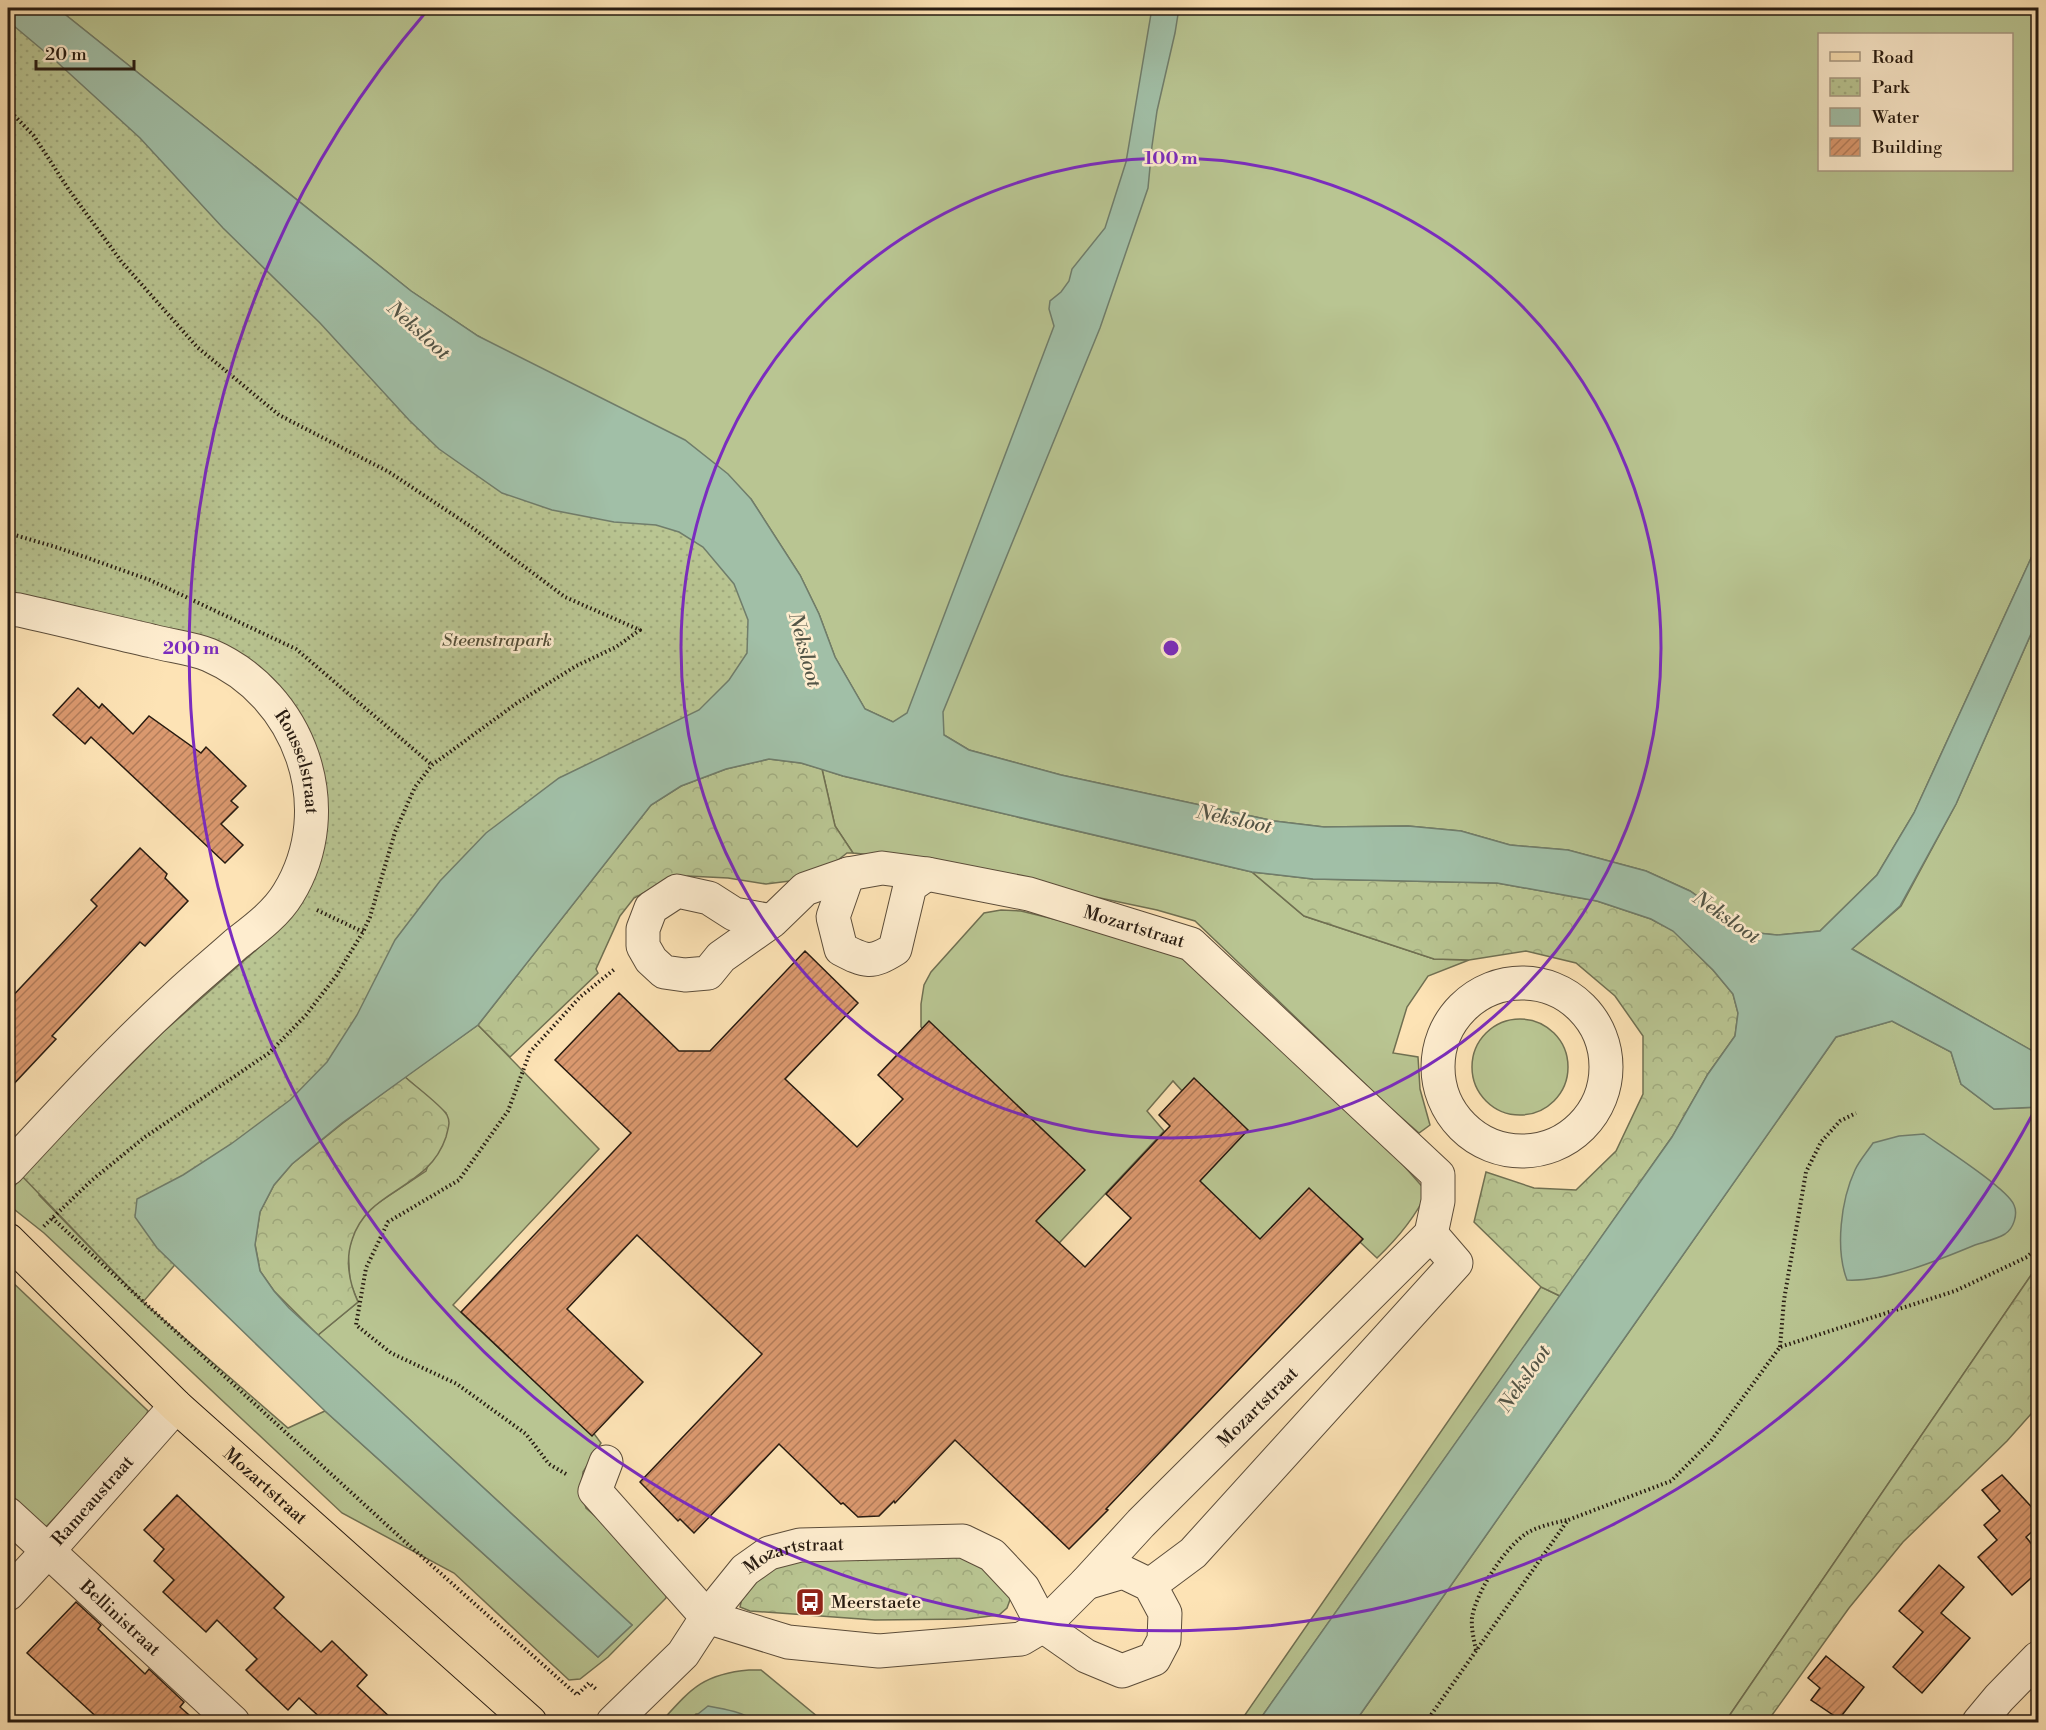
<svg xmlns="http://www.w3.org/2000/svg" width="2046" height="1730" viewBox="0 0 2046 1730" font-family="'Libre Bodoni',serif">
<defs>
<pattern id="forest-crowns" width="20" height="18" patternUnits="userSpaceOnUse" patternTransform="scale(1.5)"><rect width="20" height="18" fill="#b9c592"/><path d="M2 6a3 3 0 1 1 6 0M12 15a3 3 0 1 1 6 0" fill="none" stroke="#9fa97d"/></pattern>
<pattern id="park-dots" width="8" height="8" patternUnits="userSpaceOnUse" patternTransform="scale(1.5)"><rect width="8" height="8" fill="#b9c592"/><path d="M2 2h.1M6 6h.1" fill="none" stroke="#9fa97d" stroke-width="1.8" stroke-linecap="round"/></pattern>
<pattern id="building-hatch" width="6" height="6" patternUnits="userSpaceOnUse" patternTransform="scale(1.5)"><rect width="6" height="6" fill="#db996f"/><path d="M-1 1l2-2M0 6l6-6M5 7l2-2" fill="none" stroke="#b27c5a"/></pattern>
</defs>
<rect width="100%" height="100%" fill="#fde3b5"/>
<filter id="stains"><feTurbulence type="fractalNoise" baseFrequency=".00333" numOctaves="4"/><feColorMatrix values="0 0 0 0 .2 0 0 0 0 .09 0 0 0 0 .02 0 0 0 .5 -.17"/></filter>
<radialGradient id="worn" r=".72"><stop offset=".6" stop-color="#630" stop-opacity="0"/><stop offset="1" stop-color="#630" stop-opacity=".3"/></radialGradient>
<g fill="#b9c592" stroke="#707052" stroke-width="1.5" fill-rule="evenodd">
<path d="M57,8H2038V543L1914,813L1877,875L1820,931L1777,935L1748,932L1690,891L1646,871L1568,850L1510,845L1461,831L1408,826L1324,827L1274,821L1061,775L969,750L944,735L893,722L865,709L835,657L819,614L800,575L751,499L478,336L411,291ZM1820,34H2012V170H1820Z"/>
<polygon points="8,29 354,866 39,1195 143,1302 288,1428 325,1411 598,1657 632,1625 318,1335 358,1302 350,1282 348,1252 356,1225 369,1209 426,1171 446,1113 405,1077 478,1025 599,1149 453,1305 582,1426 586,1423 601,1443 583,1472 581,1490 586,1508 610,1529 666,1590 666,1598 608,1657 580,1679 569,1680 454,1573 342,1513 44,1233 10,1206 13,1189 21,1175 162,1033 265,942 321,843"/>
<polygon points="2038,618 2038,1054 1852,949 1901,906 1956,804"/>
<polygon points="822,769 843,776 1252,872 1304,916 1434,959 1469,960 1428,976 1407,1007 1393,1053 1418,1057 1420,1089 1430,1125 1419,1133 1387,1105 1195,921 1157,910 915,859 853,853 835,826"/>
<path d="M1001,910L1021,911L1152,943L1185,960L1367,1124L1427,1192C1415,1218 1398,1238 1377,1258L1311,1196L1258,1255L1182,1183L1202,1113L1173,1081L1147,1111L1164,1131L1003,1303L949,1051L921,1027V1004L924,985L931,972L984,913Z"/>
<circle cx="1520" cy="1067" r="48"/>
<polygon points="1892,1021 1951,1052 1961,1084 1994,1109 2038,1107 2038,1265 1725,1722 1355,1722 1836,1037"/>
<polygon points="8,1278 148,1411 139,1428 45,1528 8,1492"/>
<polygon points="1541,1287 1560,1296 1258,1722 1240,1722"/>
<path d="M749,1670H761L824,1722H757L750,1717L696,1714L688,1722H661C690,1690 702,1674 749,1670Z"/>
</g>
<g fill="url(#forest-crowns)" stroke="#707052" stroke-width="1.5">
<polygon points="769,759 801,763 822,769 835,826 853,853 847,853 824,871 798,880 766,884 728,878 688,876 659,885 634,898 620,916 596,969 598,973 510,1057 478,1025 651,805 681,786 726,769"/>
<polygon points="1252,872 1313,879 1497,883 1597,901 1651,919 1674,931 1713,970 1733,994 1738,1013 1735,1036 1708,1074 1672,1137 1560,1296 1541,1287 1474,1222 1486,1172 1534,1188 1576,1190 1616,1151 1643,1094 1643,1036 1615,996 1576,963 1526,951 1469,960 1434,959 1304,916"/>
<path d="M405,1077C415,1086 441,1105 447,1115C451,1123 448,1128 446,1137C428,1191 368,1188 352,1240C345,1261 349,1282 358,1302L318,1335L274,1291L260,1271L255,1244L260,1212L274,1185L292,1164L343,1123Z"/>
<polygon points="2038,1265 2038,1406 2007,1441 1903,1542 1849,1608 1767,1722 1725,1722"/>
<polygon points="954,1554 996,1575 1011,1597 1007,1608 999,1615 966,1619 875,1620 750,1611 740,1607 743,1593 766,1569 808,1555"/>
</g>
<polygon fill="url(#park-dots)" stroke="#707052" stroke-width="1.5" points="8,8 29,8 472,403 695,488 799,702 680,762 263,1162 143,1302 21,1175 162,1033 265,942 321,843 263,675 8,595"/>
<g fill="#a1bfa7" stroke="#707d6b" stroke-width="1.5">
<polygon points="8,8 57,8 411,291 478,336 685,440 728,474 751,499 800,575 819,614 835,657 865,709 893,722 907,713 1054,326 1049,309 1050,301 1061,292 1069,281 1072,269 1105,228 1126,162 1152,8 1179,8 1175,33 1157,111 1152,146 1148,188 1100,328 943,712 944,735 969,750 1061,775 1274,821 1324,827 1408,826 1461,831 1510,845 1568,850 1646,871 1690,891 1748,932 1777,935 1820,931 1877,875 1914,813 2038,543 2038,618 1956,804 1900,906 1852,949 2038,1054 2038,1107 1994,1109 1961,1084 1951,1052 1892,1021 1836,1037 1355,1722 1258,1722 1672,1137 1708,1074 1735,1036 1738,1013 1733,994 1713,970 1673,931 1651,919 1597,901 1497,883 1313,879 1252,872 843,776 801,763 769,759 726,769 681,786 651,805 478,1025 342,1123 292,1164 274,1185 260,1212 255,1245 260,1271 274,1291 289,1308 632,1625 598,1657 325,1411 157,1248 135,1217 137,1199 183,1175 231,1144 290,1100 327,1062 357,1015 395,940 440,881 486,833 559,778 699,710 729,680 747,653 748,620 734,584 703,547 679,532 656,525 614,522 552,510 502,493 439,449 409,420 320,323 223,228 140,138 58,63 8,21"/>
<path d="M1924,1134C1941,1146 2008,1189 2014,1205C2018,1214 2014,1228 2005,1234C1997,1239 1984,1242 1975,1245C1939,1260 1886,1282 1847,1280C1835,1249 1841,1200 1855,1170C1859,1161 1867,1152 1873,1143L1899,1136Z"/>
<path d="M708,1706C725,1709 743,1712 757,1722H688Z"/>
</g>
<g fill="url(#building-hatch)" stroke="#271b11" stroke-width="1.5">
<polygon points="78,688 99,708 102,704 133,734 149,716 201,753 206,747 246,786 231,801 238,807 221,824 243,845 225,863 91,737 85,744 53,715"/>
<polygon points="140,848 167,874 165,878 188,901 145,946 140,942 52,1036 56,1039 8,1090 8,1001 97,906 91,900"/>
<polygon points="805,951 858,1003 785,1079 857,1147 903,1099 878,1075 929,1021 1085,1170 1036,1221 1085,1267 1131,1218 1106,1194 1170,1126 1159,1115 1194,1078 1248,1130 1200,1181 1260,1239 1309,1188 1363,1239 1106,1509 1108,1510 1069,1549 955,1440 895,1503 894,1501 879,1516 858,1517 843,1503 841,1504 779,1444 694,1533 680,1519 678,1521 640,1482 762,1354 637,1235 567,1309 643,1382 592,1436 461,1312 631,1133 555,1060 619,993 679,1051 710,1051"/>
<polygon points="2002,1475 2038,1514 2038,1526 2026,1537 2038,1552 2038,1572 2012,1595 1978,1557 1997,1540 1984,1525 2000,1511 1982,1490"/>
<polygon points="177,1495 284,1597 274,1608 321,1652 332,1641 367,1675 357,1686 395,1722 325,1722 299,1698 288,1710 246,1670 257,1659 217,1620 206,1632 163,1592 174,1580 154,1561 164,1549 144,1530"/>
<polygon points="1939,1565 1964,1587 1941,1613 1970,1638 1922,1693 1893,1667 1923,1632 1899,1611"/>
<polygon points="76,1602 101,1625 98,1629 145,1674 149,1669 184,1702 180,1707 197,1722 102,1722 27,1653"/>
<polygon points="1826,1656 1864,1687 1839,1719 1811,1700 1820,1688 1808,1678"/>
</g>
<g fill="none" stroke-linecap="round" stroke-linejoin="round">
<g stroke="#5c4d3a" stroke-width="35">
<g id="minor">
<path id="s1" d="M8,609L19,610C64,620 108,631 152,641C170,646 192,648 209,655C300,694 341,808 288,894C276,914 254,930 236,944C216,962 195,979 175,998C116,1052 62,1111 8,1169"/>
<path d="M848,874L833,917L841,949C866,962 871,964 895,949L910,886L927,874"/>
<circle cx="1522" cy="1067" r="84"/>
<polyline points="606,1462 595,1491 707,1617"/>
<path id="s2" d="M8,1514L233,1722"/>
<polyline points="1150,1585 1193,1553 1456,1263 1431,1234"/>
<path id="s3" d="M8,1594L47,1552L176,1406"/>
<path id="s4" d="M707,1617L788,1642L879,1651L1021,1639L1043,1626L1086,1583L1141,1523L1431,1234L1438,1201V1175L1191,944L1029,894L927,874L882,868L848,874L805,889L772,921L734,914L709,898L677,891L651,908L643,929V946L651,960L664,972L685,975L708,973L721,957L772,921"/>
<path id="s5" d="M613,1722L683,1654L707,1617L745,1570L769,1553L800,1545L963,1541L992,1555L1023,1588L1043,1626L1086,1656L1122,1671L1154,1659L1164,1640L1165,1613L1150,1585L1123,1572L1086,1583"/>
<polyline points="1979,1722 1999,1698 2038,1658"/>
</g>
</g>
<g stroke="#271b11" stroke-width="35">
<g id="major">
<path id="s6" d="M8,1240L176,1406L530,1722"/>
</g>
</g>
<g stroke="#271b11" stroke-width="4" stroke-dasharray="1.5 3" stroke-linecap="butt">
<polyline points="8,109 34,136 69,190 121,261 197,347 279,415 389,472 470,526 565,597 640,630 616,647 576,666 517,703 432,765 415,787 395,832 370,917 363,932 336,976 306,1015 269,1053 145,1137 92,1180 42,1228"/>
<polyline points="8,533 59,548 150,580 296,649 432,765"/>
<polyline points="317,910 363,932"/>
<polyline points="52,1218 402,1539 577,1695 589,1683 597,1690"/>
<polyline points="1780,1347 1784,1300 1806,1172 1821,1142 1840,1121 1856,1113"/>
<polyline points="566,1474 549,1464 526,1434 457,1384 391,1353 356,1325 366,1268 388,1222 459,1180 508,1111 530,1052 580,997 616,968"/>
<path d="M1476,1650C1474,1640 1471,1628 1472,1618C1476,1592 1505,1547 1527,1533C1539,1526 1554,1523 1567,1520"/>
<polyline points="1426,1722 1568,1520 1671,1481 1711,1441 1780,1347 1955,1291 2027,1257 2038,1247"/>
</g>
<use href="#minor" stroke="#feedcf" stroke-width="33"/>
<use href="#major" stroke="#fde3b5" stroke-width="33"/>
</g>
<g fill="none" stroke="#7b2cbf" stroke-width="3">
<circle cx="1171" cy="648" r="490"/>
<path d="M2036 1108A980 980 0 1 1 426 12"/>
</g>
<defs>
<g id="bus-square" transform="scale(1.5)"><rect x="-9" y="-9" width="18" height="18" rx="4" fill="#8f2418" stroke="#feedcf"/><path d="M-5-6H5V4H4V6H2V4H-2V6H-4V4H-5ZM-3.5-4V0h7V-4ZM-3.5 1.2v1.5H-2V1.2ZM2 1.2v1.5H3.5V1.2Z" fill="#fff"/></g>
</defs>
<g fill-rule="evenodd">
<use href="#bus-square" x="810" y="1602"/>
</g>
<g text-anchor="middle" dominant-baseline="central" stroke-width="5" stroke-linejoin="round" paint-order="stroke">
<g font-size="18" font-style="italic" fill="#534e38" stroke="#feedcf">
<text x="497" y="640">Steenstrapark</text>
</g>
<g font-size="18" fill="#271b11" stroke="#feedcf">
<text stroke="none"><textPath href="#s1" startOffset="352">Rousselstraat</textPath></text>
<text transform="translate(1134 927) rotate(17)">Mozartstraat</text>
<text stroke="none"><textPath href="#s4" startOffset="651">Mozartstraat</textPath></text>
<text stroke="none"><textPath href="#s6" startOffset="356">Mozartstraat</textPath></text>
<text stroke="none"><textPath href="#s3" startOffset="126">Rameaustraat</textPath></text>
<text stroke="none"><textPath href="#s5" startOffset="255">Mozartstraat</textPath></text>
<text stroke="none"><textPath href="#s2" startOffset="153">Bellinistraat</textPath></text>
</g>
<g font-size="18" fill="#271b11" stroke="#feedcf" text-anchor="start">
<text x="831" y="1602">Meerstaete</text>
</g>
<g font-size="20" font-style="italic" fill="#525446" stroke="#feedcf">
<text transform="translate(418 331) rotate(42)">Neksloot</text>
<text transform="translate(804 650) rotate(75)">Neksloot</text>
<text transform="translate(1234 820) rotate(12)">Neksloot</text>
<text transform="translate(1726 918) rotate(35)">Neksloot</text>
<text transform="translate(1525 1379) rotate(-55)">Neksloot</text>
</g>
</g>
<circle cx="1171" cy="648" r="9" fill="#7b2cbf" stroke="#feedcf" stroke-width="3"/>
<g font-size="18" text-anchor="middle" font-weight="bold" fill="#7b2cbf" stroke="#feedcf" stroke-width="5" stroke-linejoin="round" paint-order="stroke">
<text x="1171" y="164">100 m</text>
<text x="191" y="654">200 m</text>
</g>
<rect width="2046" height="1730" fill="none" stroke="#fde3b5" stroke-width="30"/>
<rect x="9" y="9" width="2028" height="1712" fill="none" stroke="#271b11" stroke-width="3"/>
<rect x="15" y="15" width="2016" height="1700" fill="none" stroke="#271b11" stroke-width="1.5"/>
<rect x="1818" y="33" width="195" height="138" fill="#feedcf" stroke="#a89983" stroke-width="1.5"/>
<rect x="1830" y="52" width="30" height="9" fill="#fde3b5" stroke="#a89983" stroke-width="1.5"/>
<text x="1872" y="63" font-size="18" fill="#271b11">Road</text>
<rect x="1830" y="78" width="30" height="18" fill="url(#park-dots)" stroke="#a89983" stroke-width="1.5"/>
<text x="1872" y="93" font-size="18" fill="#271b11">Park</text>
<rect x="1830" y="108" width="30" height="18" fill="#a1bfa7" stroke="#a89983" stroke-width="1.5"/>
<text x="1872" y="123" font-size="18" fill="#271b11">Water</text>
<rect x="1830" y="138" width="30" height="18" fill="url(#building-hatch)" stroke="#a89983" stroke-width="1.5"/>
<text x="1872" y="153" font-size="18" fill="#271b11">Building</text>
<path d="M36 60v9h98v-9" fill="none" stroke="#271b11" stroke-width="3"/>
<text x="45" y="60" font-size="18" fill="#271b11" stroke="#feedcf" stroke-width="4.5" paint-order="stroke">20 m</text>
<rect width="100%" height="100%" filter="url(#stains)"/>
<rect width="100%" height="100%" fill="url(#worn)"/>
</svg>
